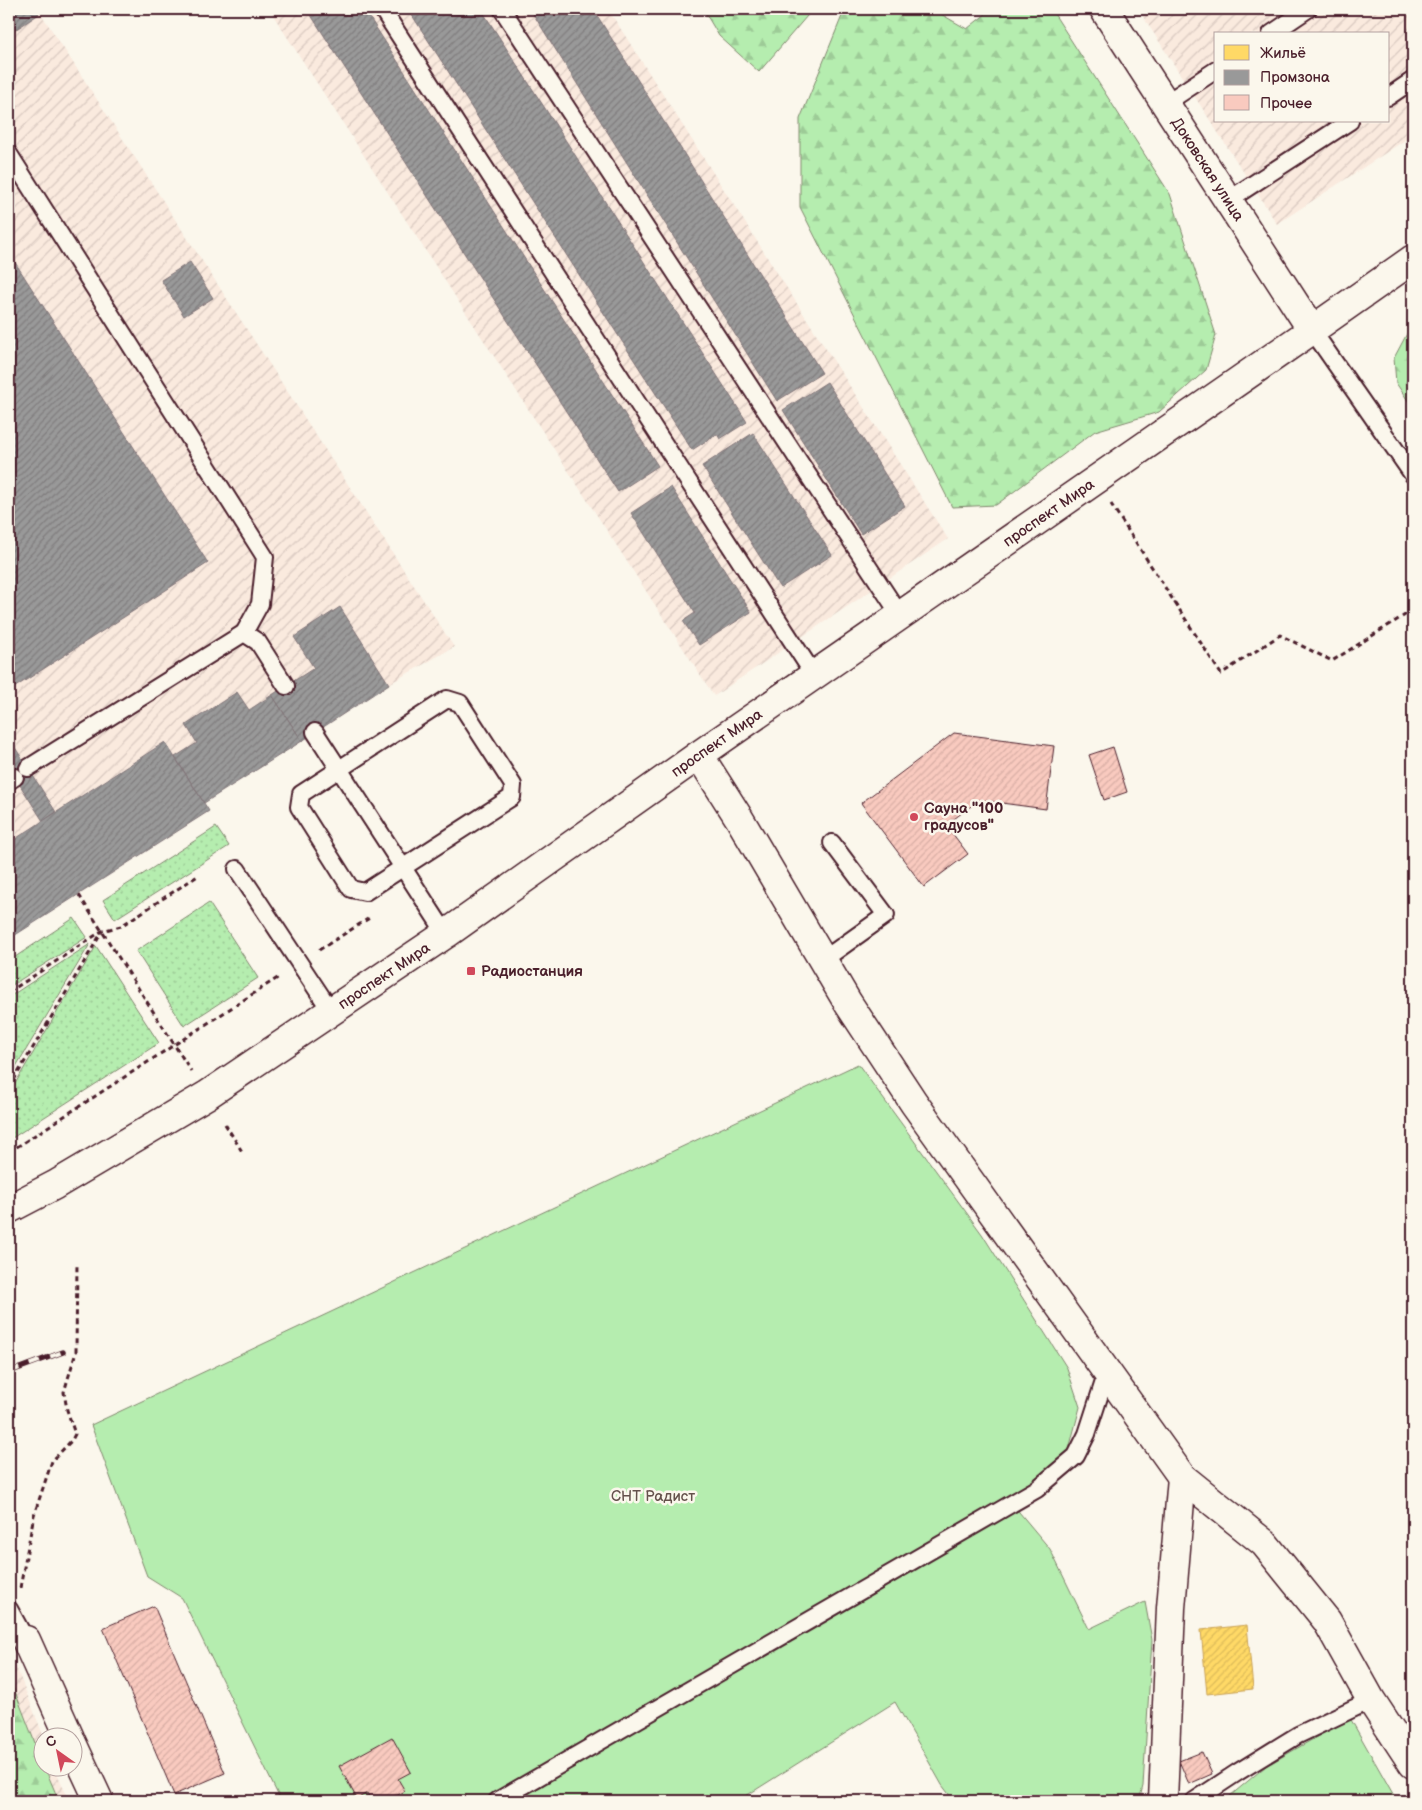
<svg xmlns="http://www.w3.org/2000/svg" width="1422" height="1810" viewBox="0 0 1422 1810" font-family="'Balsamiq Sans',sans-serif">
<defs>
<pattern id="industrial-furrows" width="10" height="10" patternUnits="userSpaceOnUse" patternTransform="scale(1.25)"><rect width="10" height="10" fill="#faeade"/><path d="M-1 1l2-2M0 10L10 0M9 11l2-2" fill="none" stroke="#d8c8bf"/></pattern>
<pattern id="grass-dots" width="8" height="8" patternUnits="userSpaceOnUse" patternTransform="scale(1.25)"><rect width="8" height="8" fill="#b5edaf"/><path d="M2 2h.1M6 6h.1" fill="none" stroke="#9dcb97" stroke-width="1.8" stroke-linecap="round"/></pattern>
<pattern id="forest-firs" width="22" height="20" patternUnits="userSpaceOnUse" patternTransform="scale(1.25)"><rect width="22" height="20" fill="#b5edaf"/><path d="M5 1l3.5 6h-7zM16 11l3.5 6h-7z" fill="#9dcb97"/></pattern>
<pattern id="homes-hatch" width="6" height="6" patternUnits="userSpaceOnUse" patternTransform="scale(1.25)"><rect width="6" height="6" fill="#ffd966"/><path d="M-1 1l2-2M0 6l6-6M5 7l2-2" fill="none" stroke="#dcba59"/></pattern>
<pattern id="industry-hatch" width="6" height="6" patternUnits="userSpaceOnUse" patternTransform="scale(1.25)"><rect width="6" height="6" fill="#999"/><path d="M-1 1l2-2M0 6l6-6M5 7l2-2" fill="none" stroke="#7f7c7d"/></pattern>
<pattern id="building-hatch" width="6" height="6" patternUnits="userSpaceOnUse" patternTransform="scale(1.25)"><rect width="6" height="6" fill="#f9cabf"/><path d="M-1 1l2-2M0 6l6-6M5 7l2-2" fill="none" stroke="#d7ada4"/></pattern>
</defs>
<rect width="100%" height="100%" fill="#fbf7ec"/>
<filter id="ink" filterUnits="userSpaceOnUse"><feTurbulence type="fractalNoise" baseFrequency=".02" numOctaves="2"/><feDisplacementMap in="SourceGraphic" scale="10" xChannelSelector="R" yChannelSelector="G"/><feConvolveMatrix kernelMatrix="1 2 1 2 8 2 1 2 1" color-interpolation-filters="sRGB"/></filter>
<g filter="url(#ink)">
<g fill="url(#industrial-furrows)" fill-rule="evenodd">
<polygon points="9,9 38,9 454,647 389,684 204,803 165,742 9,843"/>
<polygon points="269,9 608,9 948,539 714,696"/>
<path d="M1138,9H1413V135L1277,224ZM1216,34H1388V121H1216Z"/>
<polygon points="9,1649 44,1737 42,1768 55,1768 69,1801 9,1801"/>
</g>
<g fill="url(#grass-dots)" stroke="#80866d">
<polygon points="216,827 229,846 115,919 103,900"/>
<polygon points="209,903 258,978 184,1026 136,951"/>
<polygon points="74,918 87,937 9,987 9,961"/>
<polygon points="90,944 9,1078 9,997"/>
<polygon points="96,946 159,1043 9,1140 9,1094"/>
</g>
<g fill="url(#forest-firs)" stroke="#80866d">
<polygon points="703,9 813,9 759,72 719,36"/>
<polygon points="835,9 932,9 967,29 992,9 1051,9 1170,194 1216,335 1206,370 1159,412 1095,431 996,505 952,507 800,207 800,119 842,16"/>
<polygon points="1413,326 1413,408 1396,383 1394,358 1410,328"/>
<polygon points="9,1676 42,1761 42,1768 45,1768 59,1801 9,1801"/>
</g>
<g fill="#b5edaf" stroke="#80866d">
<polygon points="858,1064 982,1234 1067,1368 1080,1407 1068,1453 1011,1498 1019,1512 1050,1549 1089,1629 1145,1602 1152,1640 1143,1786 1139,1801 954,1801 942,1785 895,1702 738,1801 281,1801 182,1598 147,1576 91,1425"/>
<polygon points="1350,1718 1397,1801 1224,1801 1266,1766"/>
</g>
<polygon fill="url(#homes-hatch)" stroke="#c9a154" points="1247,1625 1253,1689 1207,1694 1201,1630"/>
<g fill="url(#industry-hatch)" stroke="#817478">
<polygon points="9,9 35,9 39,14 9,34"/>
<polygon points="307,9 364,9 658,466 618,492"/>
<polygon points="408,9 481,9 747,422 720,439 717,434 692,450"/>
<polygon points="530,9 593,9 822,373 777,401"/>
<polygon points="9,253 208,563 9,691"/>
<polygon points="190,262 213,298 184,316 161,280"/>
<polygon points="827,382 905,506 861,534 783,410"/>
<polygon points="753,433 832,555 780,588 702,466"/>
<polygon points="671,487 751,612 699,645 683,621 695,613 631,513"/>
<polygon points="340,607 389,684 302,741 272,695 314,668 294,637"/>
<polygon points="237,692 249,710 272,695 302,741 204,803 175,757 197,743 186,725"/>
<polygon points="9,738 56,812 43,821 9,768"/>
<polygon points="165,742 209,811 9,939 9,843"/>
</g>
<g fill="url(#building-hatch)" stroke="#4a1f2b">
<polygon points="954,733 1054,746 1046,809 979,800 946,825 968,854 924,887 861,803"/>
<polygon points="1113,747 1127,792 1104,800 1089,755"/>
<polygon points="154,1606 225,1773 174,1795 103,1628"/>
<polygon points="392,1737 411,1772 398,1779 405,1791 387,1801 371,1801 367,1793 357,1799 339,1766"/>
<polygon points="1202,1752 1212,1774 1189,1784 1179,1761"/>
</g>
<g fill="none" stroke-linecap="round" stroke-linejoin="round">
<g stroke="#4a1f2b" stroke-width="20">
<g id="service">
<polyline points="382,9 814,675"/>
<polyline points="502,9 900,615"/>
<polyline points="1271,34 1308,9"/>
<polyline points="1388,97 1413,80"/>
<polyline points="1166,103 1216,70"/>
<polyline points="9,154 265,557 260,604 244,633"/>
<polyline points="1227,201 1350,121"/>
<polyline points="1312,330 1413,475"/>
<polygon points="447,699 460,703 513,785 512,797 365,892 351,889 299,807 301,794"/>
<polyline points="315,732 446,934"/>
<polyline points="28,768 244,633 258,642 286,686"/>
<polyline points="9,781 15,777"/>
<polyline points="237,869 331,1011"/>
<polyline points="823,960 886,915 832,843"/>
<polyline points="9,1609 26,1640"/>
<polyline points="497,1801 1037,1489 1076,1456 1087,1434 1107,1372"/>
<polyline points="1194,1801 1238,1772 1298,1735 1371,1700"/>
</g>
</g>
<g stroke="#4a1f2b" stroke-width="31">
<g id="minor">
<polyline points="699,755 739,818 848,1003 914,1103 1182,1477 1264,1543 1327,1621 1371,1700 1413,1764"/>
<polyline points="26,1640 70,1738"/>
<polyline points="72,1743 99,1801"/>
<polyline points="1163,1801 1171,1608 1182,1477"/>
</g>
</g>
<g stroke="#4a1f2b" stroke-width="31">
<g id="tertiary">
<path id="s1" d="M9,1209L55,1185L207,1095L446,934L699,755L1312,330"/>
</g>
</g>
<g stroke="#4a1f2b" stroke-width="31">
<g id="secondary">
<path id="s2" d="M1104,9L1312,330L1413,259"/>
</g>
</g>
<g stroke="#4a1f2b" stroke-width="3" stroke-dasharray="5 4" stroke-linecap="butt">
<polyline points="1111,504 1221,674 1280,635 1332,661 1413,610"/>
<polyline points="79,895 191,1071"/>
<polyline points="319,950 371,917"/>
<polyline points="9,992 102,931 121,926 199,875"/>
<polyline points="9,1088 102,932"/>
<polyline points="225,1124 243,1153"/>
<polyline points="9,1152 279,977"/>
<polyline points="20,1588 34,1515 52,1461 72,1440 75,1434 67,1410 64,1392 76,1352 77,1263"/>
</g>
<use href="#service" stroke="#fbf7ec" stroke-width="16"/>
<use href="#minor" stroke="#fbf7ec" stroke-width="28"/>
<use href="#tertiary" stroke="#fbf7ec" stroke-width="28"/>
<use href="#secondary" stroke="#fbf7ec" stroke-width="28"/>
<g stroke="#4a1f2b" stroke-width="5.5">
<polyline id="rail" points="9,1372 63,1352"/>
</g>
<use href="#rail" stroke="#fbf7ec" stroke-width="4" stroke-dasharray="11" stroke-linecap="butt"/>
</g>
</g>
<g fill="#d1495b" stroke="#fbf7ec" stroke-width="2">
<circle cx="914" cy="817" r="5"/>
<rect x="466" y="966" width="10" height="10" rx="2.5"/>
</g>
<g text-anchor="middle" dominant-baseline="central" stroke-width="5" stroke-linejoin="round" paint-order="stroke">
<g font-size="15" fill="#4a1f2b" stroke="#fbf7ec">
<text stroke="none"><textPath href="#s2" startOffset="191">Доковская улица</textPath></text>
<text stroke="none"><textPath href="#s1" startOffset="1252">проспект Мира</textPath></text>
<text stroke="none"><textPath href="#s1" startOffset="848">проспект Мира</textPath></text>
<text stroke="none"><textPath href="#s1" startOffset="442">проспект Мира</textPath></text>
</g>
<g font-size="15" font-weight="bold" fill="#4a1f2b" stroke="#fbf7ec" text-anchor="start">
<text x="924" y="808">Сауна "100<tspan x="924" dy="17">градусов"</tspan></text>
<text x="481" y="971">Радиостанция</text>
</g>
<g font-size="15" fill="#65524c" stroke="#fbf7ec">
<text x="653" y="1496">СНТ Радист</text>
</g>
</g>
<rect width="1422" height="1810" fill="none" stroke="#fbf7ec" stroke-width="30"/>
<rect x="15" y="15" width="1392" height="1780" fill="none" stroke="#4a1f2b" stroke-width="2" filter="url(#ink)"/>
<rect x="1214" y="32" width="175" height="90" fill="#fbf7ec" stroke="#b4a19f"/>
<rect x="1224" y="45" width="25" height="15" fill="#ffd966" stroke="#b4a19f"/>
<text x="1260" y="58" font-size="15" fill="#4a1f2b">Жильё</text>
<rect x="1224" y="70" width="25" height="15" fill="#999999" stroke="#b4a19f"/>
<text x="1260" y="82" font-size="15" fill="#4a1f2b">Промзона</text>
<rect x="1224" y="95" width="25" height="15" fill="#f9cabf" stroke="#b4a19f"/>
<text x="1260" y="108" font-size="15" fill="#4a1f2b">Прочее</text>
<g transform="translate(58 1752) rotate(327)"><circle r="24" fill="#fbf7ec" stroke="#b4a19f"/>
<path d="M0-4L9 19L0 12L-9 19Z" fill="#d1495b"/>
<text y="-8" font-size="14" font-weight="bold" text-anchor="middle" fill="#4a1f2b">С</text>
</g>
</svg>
